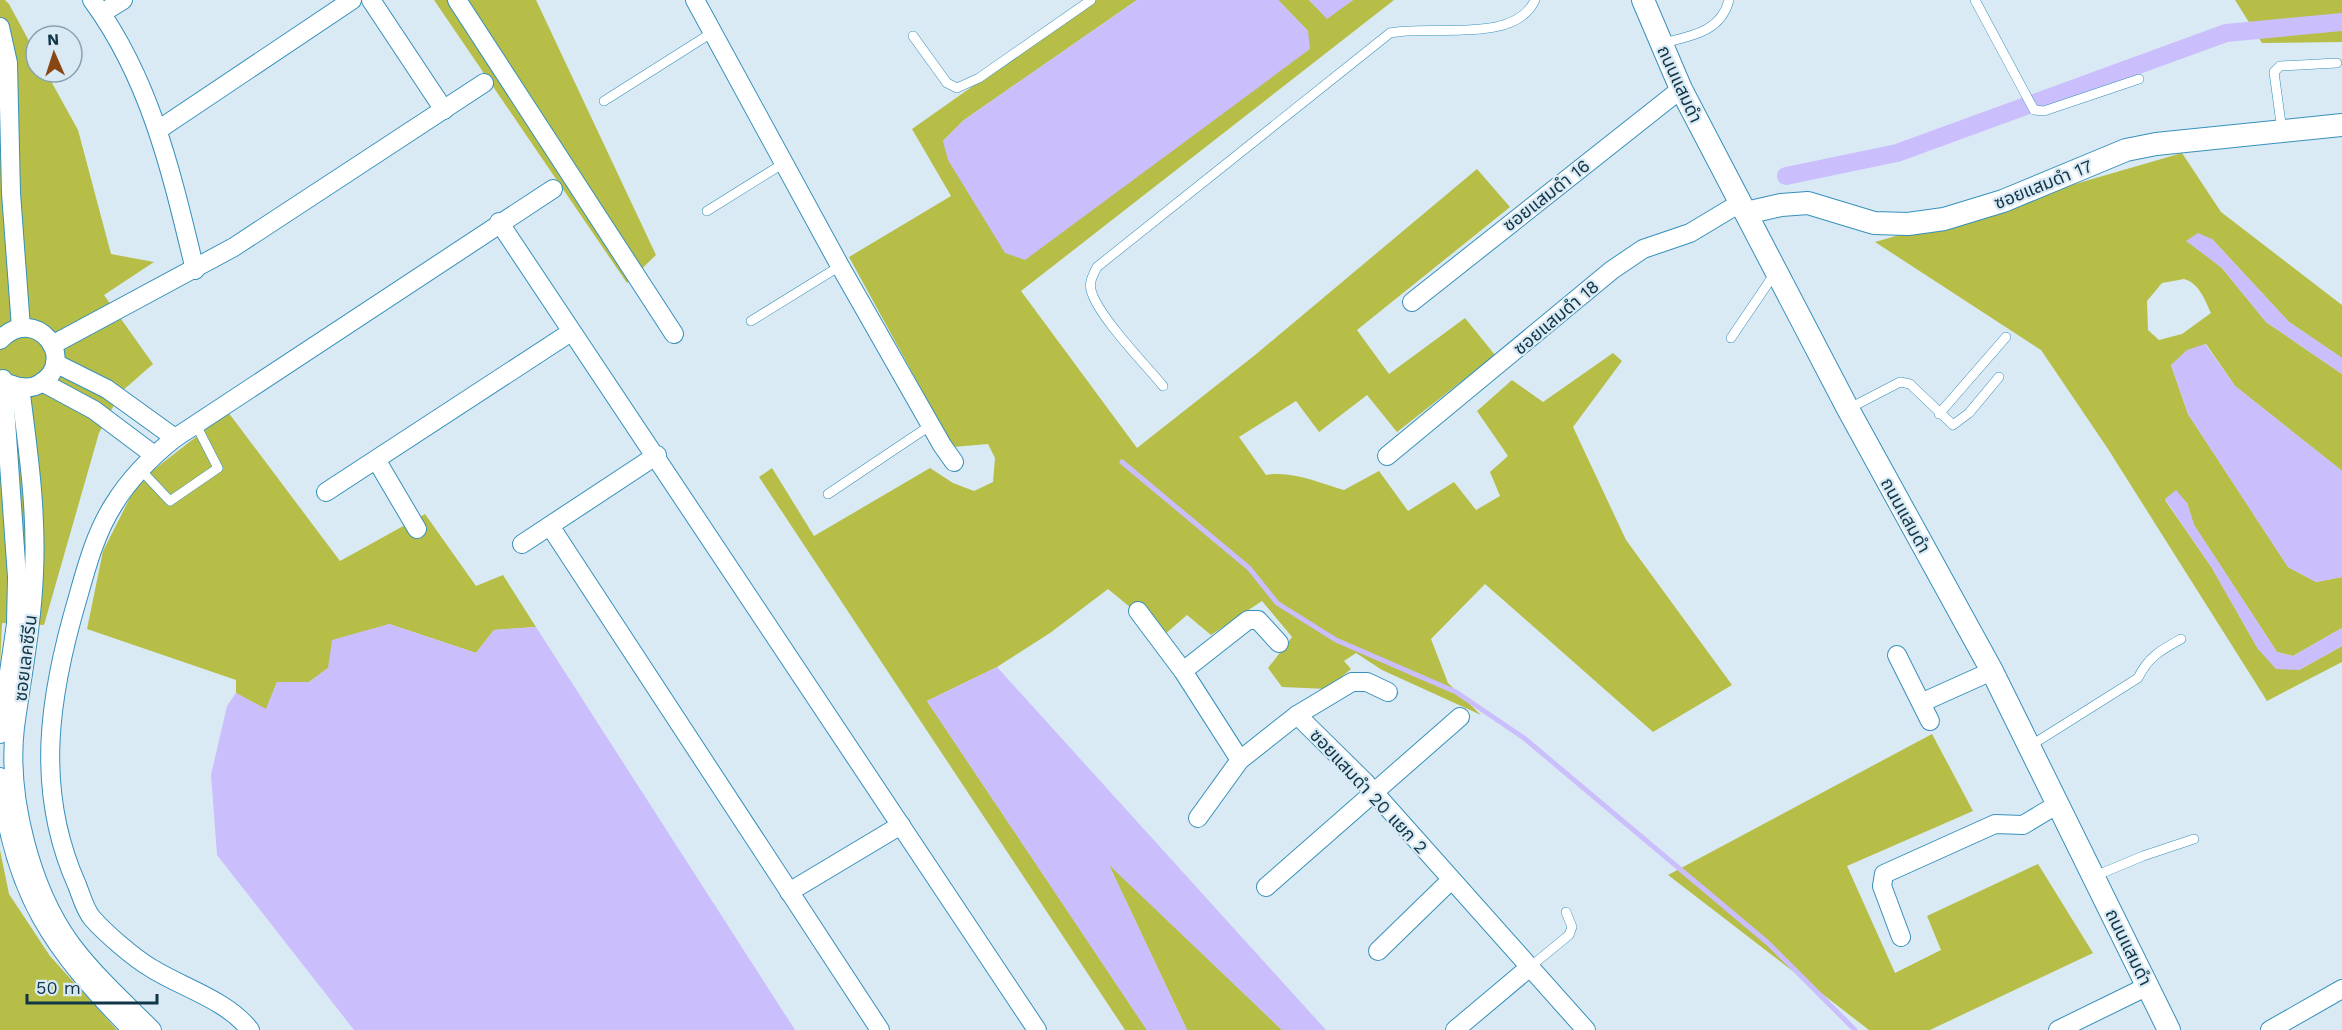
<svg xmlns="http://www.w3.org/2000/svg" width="2342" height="1030" viewBox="0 0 2342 1030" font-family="'Work Sans','Noto Sans Thai',sans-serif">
<rect width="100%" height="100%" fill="#daeaf4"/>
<g fill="#b6be47" fill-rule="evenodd">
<polygon points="0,0 5,0 9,4 36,54 36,72 46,72 78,130 111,254 154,262 104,295 153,364 121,392 99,433 44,625 2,623 0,667"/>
<polygon points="434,0 536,0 656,255 627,283"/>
<path d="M1095,0H1137L964,120L943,141L1308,31L1278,0H1309L1327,18L1353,0H1394L1021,291L1137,448L1255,355L1477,169L1510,207L1357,330L1389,374L1465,318L1495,355L1397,432L1367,395L1319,432L1296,401L1239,437L1266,475C1291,470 1320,483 1344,490L1379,471L1408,511L1454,482L1476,510L1500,496L1490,472L1508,456L1477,411L1512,380L1543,402L1613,353L1622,361L1573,427L1626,540L1732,685L1653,732L1485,584L1431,639L1448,683L1481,715L1382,670L1356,653L1344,661L1351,669L1327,689L1282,687L1268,668L1292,637L1262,601L1211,635L1187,615L1164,635L1108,589L1050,633L997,667L927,701L1147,1030H1125L759,477L772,468L814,536L930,468L953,483L974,491L993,482L995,458L988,444L953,447L849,257L951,196L912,129Z"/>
<polygon points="2235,0 2342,0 2342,42 2262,43"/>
<path d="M2182,153L2221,212L2342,305V358L2289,322L2212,239L2187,240L2222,268L2266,322L2342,374V471L2235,386L2206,344L2171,365L2188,414L2288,567L2316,582L2342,577V628L2293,656L2277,652L2194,525L2187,503L2165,500L2212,568L2258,649L2299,670L2342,646V662L2267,701L2108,449L2041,350L1875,242ZM2184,279C2199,283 2205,300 2211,313L2182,334L2159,340L2148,330L2147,301L2162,283Z"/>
<polygon points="228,412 340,561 425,514 476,586 503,575 536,627 494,630 476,653 389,624 309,682 277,682 266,710 236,693 236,680 87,629 103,551 138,482"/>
<polygon points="1932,734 1973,811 1847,866 1895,973 1941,950 1927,916 2038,864 2093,953 1930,1030 1869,1030 1668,875"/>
<polygon points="0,850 9,894 50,956 117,1030 0,1030"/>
<polygon points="1108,863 1282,1030 1187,1030"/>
</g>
<g fill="#cabffc">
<polygon points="1137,0 1278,0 1308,31 1310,49 1025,260 1005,253 948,160 943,141 964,120"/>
<polygon points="1309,0 1353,0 1327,19"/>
<polygon points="2198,233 2212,239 2289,322 2342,358 2342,374 2266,322 2222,268 2186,241"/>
<polygon points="2205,344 2235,386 2342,471 2342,577 2316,582 2288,567 2188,414 2171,365 2187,350"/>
<polygon points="2176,490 2187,503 2194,525 2277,652 2293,656 2342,628 2342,646 2299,670 2276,669 2258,649 2212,568 2165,499"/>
<polygon points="389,624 476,653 494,630 536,627 795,1030 354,1030 217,855 211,775 227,706 236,693 266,709 277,682 309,682 328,668 332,640"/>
<polygon points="997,667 1326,1030 1282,1030 1109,865 1187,1030 1147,1030 927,701"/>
</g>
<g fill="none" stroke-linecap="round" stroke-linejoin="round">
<polyline stroke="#cabffc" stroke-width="5" points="1122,462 1249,568 1277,603 1336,640 1456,692 1524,738 1768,943 1855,1030"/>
<polyline stroke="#cabffc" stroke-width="18" points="1786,176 1897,153 2226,33 2342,22"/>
<g stroke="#3690bb" stroke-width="10">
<g id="service">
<polyline points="1975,0 2034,110 2044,111 2139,79"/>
<polyline points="913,36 947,83 957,88 979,78 1091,0"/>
<path d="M1663,43C1691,36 1721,32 1729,0"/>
<polyline points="604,101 713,32"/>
<polyline points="2282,131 2274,72 2280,66 2337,63"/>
<polyline points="707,211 784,163"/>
<polyline points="751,321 840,266"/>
<polyline points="1731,338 1775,273"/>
<path d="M1163,386C1145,364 1097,315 1091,290C1089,282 1093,275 1097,267L1390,33C1430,24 1515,45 1535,0"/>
<polyline points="1848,409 1900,382 1910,384 1953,425 1969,413 1999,377"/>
<polyline points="1939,414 2006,337"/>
<polyline points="140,469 170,501 218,468 195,423"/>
<polyline points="828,494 931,425"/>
<path d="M2030,746L2138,678C2148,657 2161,650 2181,639"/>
<polyline points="2095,876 2143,856 2194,839"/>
<polyline points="1530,967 1569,935 1572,927 1566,912"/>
</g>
</g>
<g stroke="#3690bb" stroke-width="20">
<g id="minor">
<path d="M92,0C151,80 172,175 195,270"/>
<polyline points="371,0 444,110"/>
<polyline points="457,0 674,334"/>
<polyline points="695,0 840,266 942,445 954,462"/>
<polyline points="102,13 123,0"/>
<polyline points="0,27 8,63 11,193 21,328"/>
<polyline points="158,130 352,0"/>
<polyline points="499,222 1037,1030"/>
<polyline points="1412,302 1681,89"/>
<path d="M0,340C35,303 79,359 41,383C31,390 20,388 10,384"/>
<polyline points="52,345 234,247 484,83"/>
<polyline points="55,363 107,389 175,438"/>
<polyline points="42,382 94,410 154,455"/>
<path d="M20,387C28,449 37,511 34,573C32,625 22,676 15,727C7,795 30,888 71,944C94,975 124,1002 152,1030"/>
<polyline points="1387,456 1612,270 1643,249 1690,233 1740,203"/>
<polyline points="377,461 417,529"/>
<polyline points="326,492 571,332"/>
<polyline points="550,526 880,1030"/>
<polyline points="522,544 657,455"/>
<polyline points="1138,611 1183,671 1240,760 1297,715 1364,781 1586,1030"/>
<polyline points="1897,655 1930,721"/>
<polyline points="1183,671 1248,620 1258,620 1279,643"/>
<polyline points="1923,702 1992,671"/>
<polyline points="1297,715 1352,682 1367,682 1388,692"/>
<polyline points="0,734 16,624 17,577 3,379"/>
<path d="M0,777C13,893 52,949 132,1030"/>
<polyline points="1198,818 1240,760"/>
<polyline points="1266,887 1460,717"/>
<polyline points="789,892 901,825"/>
<polyline points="1901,937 1882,886 1884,874 1995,824 2023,825 2058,804"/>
<polyline points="1378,951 1451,880"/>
<path d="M250,1030C227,1000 183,988 151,968C134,958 105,933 92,918C85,910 81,895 77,885C34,789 49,695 78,597C87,565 96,532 114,504C130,478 151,457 175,438L553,189"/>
<polyline points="1455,1030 1530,967"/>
<polyline points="2058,1030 2148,986"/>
<polyline points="2270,1030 2342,989"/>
</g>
</g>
<g stroke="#3690bb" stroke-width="24">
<g id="tertiary">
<polyline points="1643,0 1681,89 1848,409 1992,671 2169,1030"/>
<polyline points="1746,213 1781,205 1808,203 1874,223 1908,224 1944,219 2003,201 2126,150 2156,144 2342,125"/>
</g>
</g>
<use href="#service" stroke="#fff" stroke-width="9"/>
<use href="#minor" stroke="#fff" stroke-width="18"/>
<use href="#tertiary" stroke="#fff" stroke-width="22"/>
</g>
<g text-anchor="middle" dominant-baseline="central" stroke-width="4.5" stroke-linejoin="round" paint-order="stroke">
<g font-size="18" fill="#0f3547" stroke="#daeaf4">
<text transform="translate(1680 84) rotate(65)">ถนนแสมดำ</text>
<text transform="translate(2043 184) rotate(-22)">ซอยแสมดำ 17</text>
<text transform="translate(1546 195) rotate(-38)">ซอยแสมดำ 16</text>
<text transform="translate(1556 317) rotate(-40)">ซอยแสมดำ 18</text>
<text transform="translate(1906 515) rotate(61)">ถนนแสมดำ</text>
<text transform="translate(25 658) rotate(-83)">ซอยเลคซีรีน</text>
<text transform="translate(1369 791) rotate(47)">ซอยแสมดำ 20 แยก 2</text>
<text transform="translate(2129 947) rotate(64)">ถนนแสมดำ</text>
</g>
</g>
<g transform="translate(54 54) rotate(357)"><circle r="28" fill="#daeaf4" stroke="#89a2af" stroke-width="1.5"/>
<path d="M0-4.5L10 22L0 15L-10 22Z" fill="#884613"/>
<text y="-9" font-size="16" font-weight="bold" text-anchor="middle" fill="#0f3547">N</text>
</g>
<path d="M27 994v9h130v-9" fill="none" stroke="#0f3547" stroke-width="3"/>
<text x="36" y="994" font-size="18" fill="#0f3547" stroke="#daeaf4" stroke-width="4.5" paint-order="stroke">50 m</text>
</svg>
